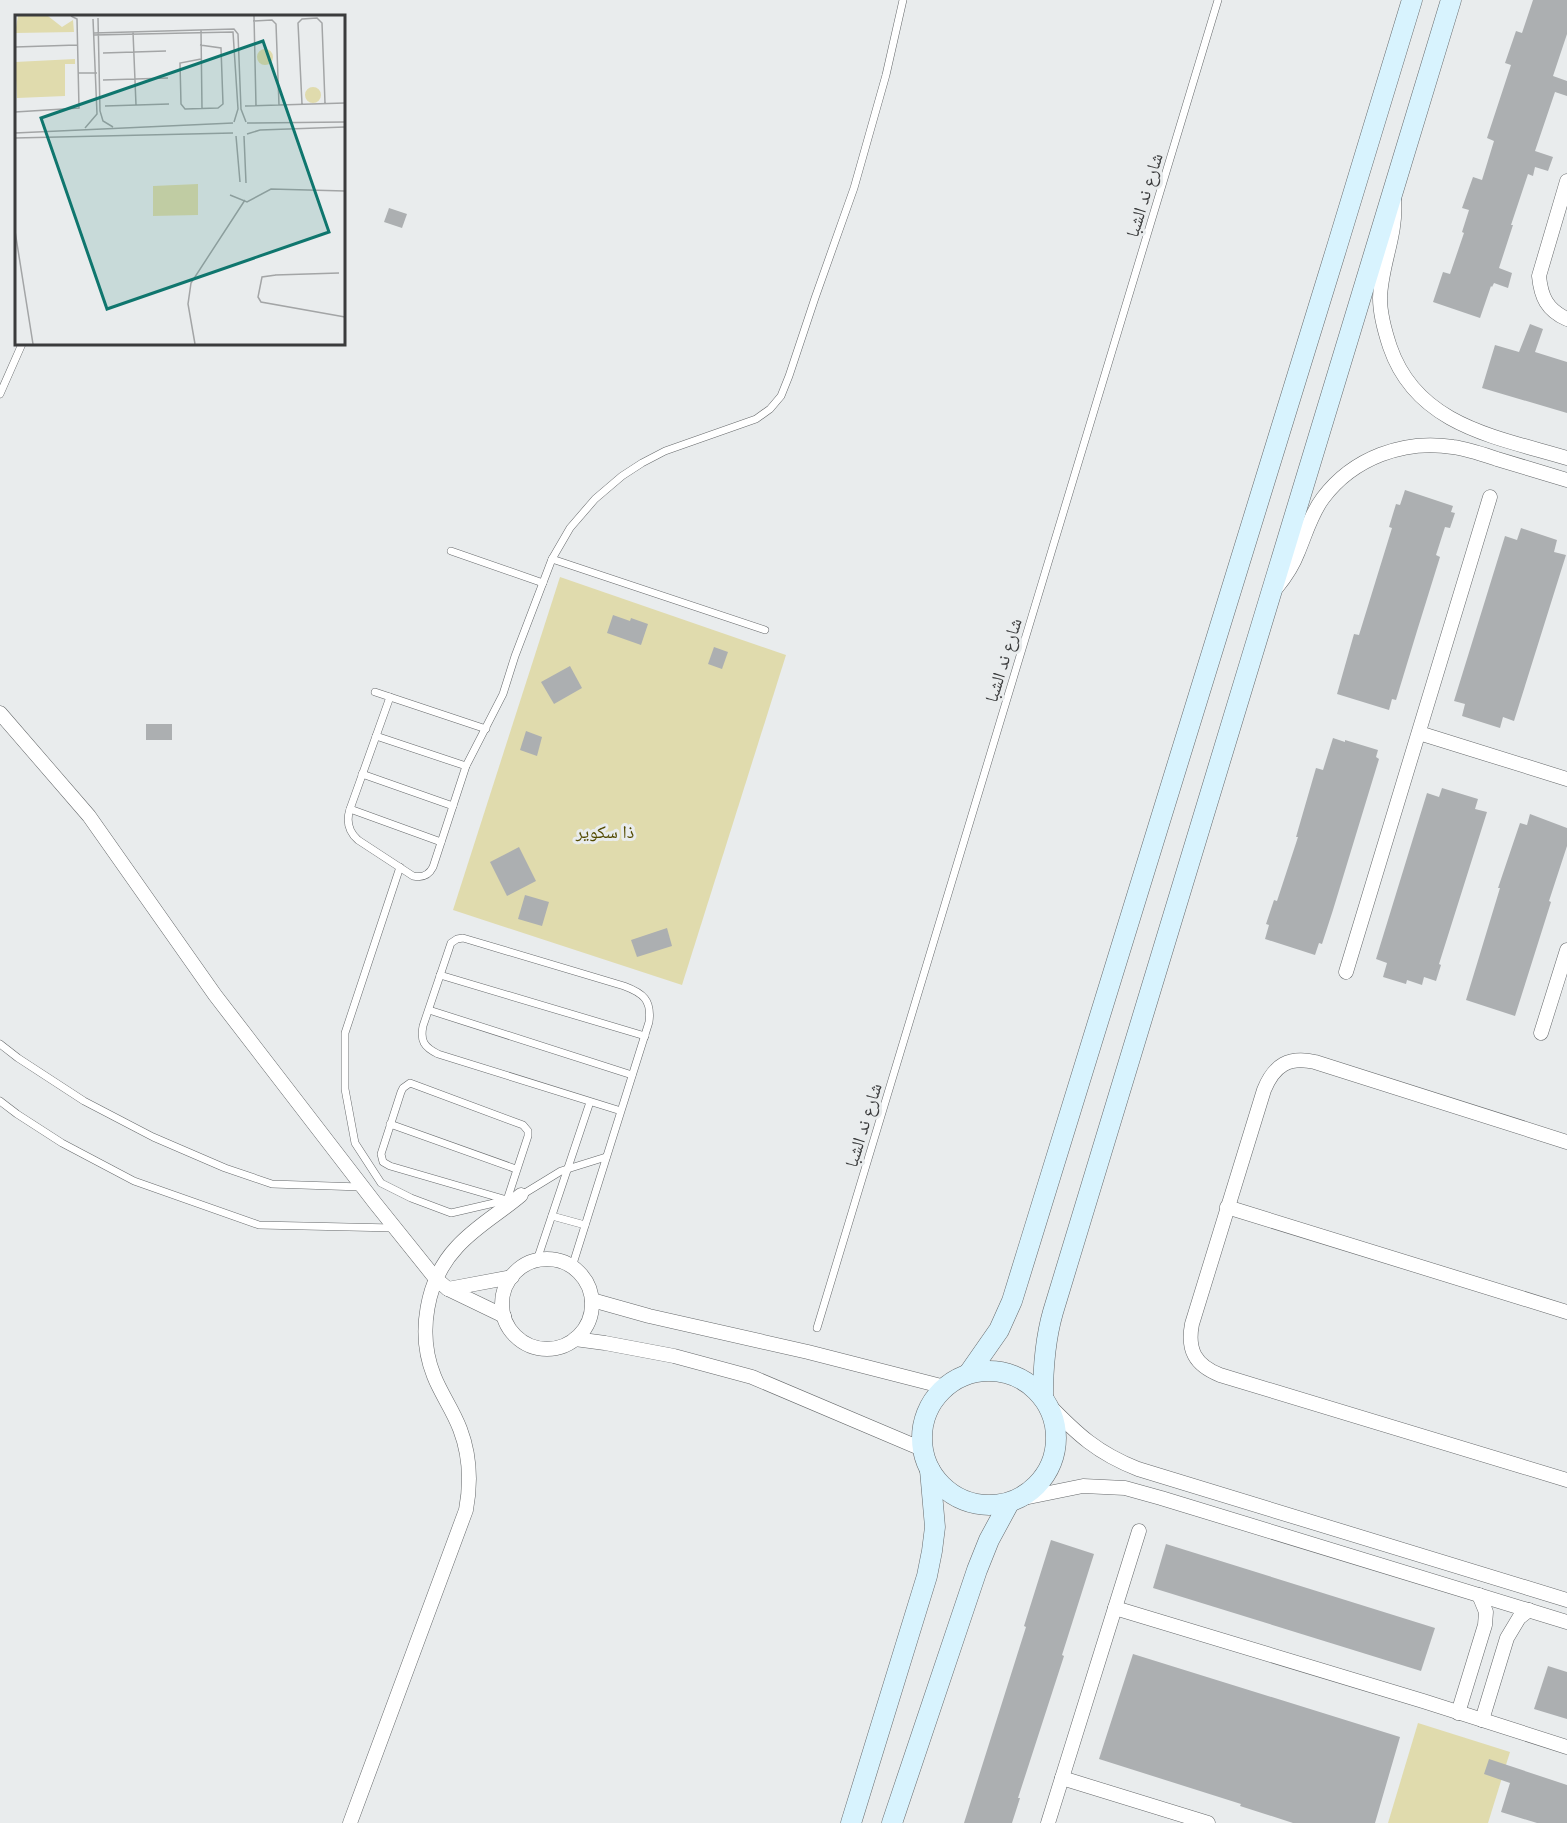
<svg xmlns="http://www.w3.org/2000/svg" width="1567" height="1823" viewBox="0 0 1567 1823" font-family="'Space Grotesk','Noto Naskh Arabic',sans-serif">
<rect width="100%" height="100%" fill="#e9eced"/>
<g fill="#e0dbad">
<polygon points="560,577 786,655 682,985 453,910"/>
<polygon points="1418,1723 1510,1752 1488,1823 1388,1823"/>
</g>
<g fill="#acafb1">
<polygon points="1533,0 1567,0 1567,34 1553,76 1567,81 1567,96 1555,92 1535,151 1553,157 1548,171 1535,167 1533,176 1528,174 1511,225 1513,225 1499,268 1512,273 1508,288 1494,283 1492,287 1491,286 1480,318 1433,302 1443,272 1450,274 1464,233 1462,232 1469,210 1462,208 1473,177 1482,180 1494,141 1487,138 1511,65 1505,63 1516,31 1522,33"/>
<polygon points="389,208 407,214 402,228 384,222"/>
<polygon points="1530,324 1543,329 1535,352 1567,362 1567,413 1482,388 1495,345 1519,352"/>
<polygon points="1405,490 1453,506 1451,512 1455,513 1450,528 1445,527 1436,555 1440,557 1417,631 1396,700 1392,699 1389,710 1337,694 1354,634 1359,635 1392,528 1389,527 1396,504 1400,505"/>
<polygon points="1521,528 1557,540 1554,552 1566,555 1514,721 1503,717 1500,728 1462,716 1465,704 1454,701 1505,536 1517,540"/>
<polygon points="613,615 630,621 631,618 648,624 641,645 607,633"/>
<polygon points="714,647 728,652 722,669 708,664"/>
<polygon points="570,666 582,688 554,704 541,682"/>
<rect x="146" y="724" width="26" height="16"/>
<polygon points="526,731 542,737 537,756 520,750"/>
<polygon points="1333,738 1345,742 1345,740 1378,750 1376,757 1379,759 1333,910 1322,944 1319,943 1315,955 1265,939 1269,925 1266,924 1274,900 1277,901 1298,837 1296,837 1316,768 1323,770"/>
<polygon points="1442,788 1478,799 1475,809 1487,812 1439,964 1441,965 1436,981 1424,977 1422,985 1407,980 1406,984 1383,977 1387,963 1376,959 1427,793 1439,797"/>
<polygon points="1530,814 1567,828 1567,846 1549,901 1551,902 1515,1016 1466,1000 1500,888 1498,888 1520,823 1527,825"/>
<polygon points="519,847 536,881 507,896 490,862"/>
<polygon points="525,895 549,902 542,926 518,919"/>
<polygon points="667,928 672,946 637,957 631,940"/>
<polygon points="1051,1540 1094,1554 1062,1655 1064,1656 1018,1798 1020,1798 1012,1823 964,1823 1026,1627 1024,1626"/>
<polygon points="1166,1544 1435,1628 1421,1671 1153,1588"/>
<polygon points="1133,1654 1400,1737 1375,1823 1293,1823 1240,1806 1241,1804 1099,1759"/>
<polygon points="1548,1666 1567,1672 1567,1719 1534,1709"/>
<polygon points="1489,1759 1567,1785 1567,1823 1537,1823 1501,1812 1510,1783 1484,1774"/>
</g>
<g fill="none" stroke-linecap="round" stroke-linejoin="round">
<g stroke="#65686a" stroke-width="8">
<g id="service">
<polyline points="0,394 22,344"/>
<polyline points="451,551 543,583"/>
<polyline points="552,559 765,630"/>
<polyline points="375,692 486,729"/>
<path d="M390,697L350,809C346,821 348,831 358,840L413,876C422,878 429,875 433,867L466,766L503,694L515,656L552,559L570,528L595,499L622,476L642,463L665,451L756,419L770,409L781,396L789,376L815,298L854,188L886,75L903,0"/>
<polyline points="376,736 466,766"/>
<polyline points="362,774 453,806"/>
<polyline points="350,809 441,842"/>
<polyline points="400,867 345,1033 345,1089 355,1143 381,1183 411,1198 451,1213 507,1200 528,1136 528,1131 523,1125 410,1083 403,1088 401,1092 381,1154 383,1162 390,1166 507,1200 525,1193 561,1171 606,1157"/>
<polyline points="440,975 645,1036"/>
<polyline points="429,1010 632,1075"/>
<polyline points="0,1044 18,1058 84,1101 153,1137 225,1168 272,1184 361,1187"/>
<polyline points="0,1101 17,1114 62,1143 134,1181 259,1225 394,1228"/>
<polyline points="390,1124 516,1169"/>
<polyline points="552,1216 585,1225"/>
<polyline points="537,1260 590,1102"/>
<path d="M572,1267L649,1022C652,1000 643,993 624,986L463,938L457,939L451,943L423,1026C420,1041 424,1047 438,1054L621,1111"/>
<polyline points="817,1328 1218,0"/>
</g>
</g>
<g stroke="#65686a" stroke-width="15">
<g id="minor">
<path d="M1567,181L1539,276C1541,297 1547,310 1567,319"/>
<path d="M1394,200C1397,235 1381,264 1380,298C1380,315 1385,332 1390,347C1417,426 1497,437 1567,458"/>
<path d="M1277,587C1286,576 1293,565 1298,552C1306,533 1311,514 1323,498C1353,458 1404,439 1453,447C1468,449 1482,454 1497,459C1520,466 1544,473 1567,480"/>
<polyline points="0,713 89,816 215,995 375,1203 436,1279 448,1289"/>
<polyline points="1419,733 1567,779"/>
<polyline points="1346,972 1490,497"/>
<polyline points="1541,1033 1567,950"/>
<path d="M1567,1142L1315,1062C1289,1056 1274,1065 1264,1090L1192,1324C1187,1350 1195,1365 1220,1375L1567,1480"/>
<polyline points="1227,1207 1567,1312"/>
<circle cx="547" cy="1304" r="45"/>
<polyline points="592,1300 649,1316 808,1352 945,1387"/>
<polyline points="504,1316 448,1289 512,1277"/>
<polyline points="575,1339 605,1343 674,1356 752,1377 922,1449"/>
<path d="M1047,1403C1077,1434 1097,1453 1138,1469L1567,1600"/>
<polyline points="1019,1499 1083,1486 1125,1488 1161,1498 1567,1622"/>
<polyline points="1115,1608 1423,1701 1567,1747"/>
<polyline points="1458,1713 1485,1625 1486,1612 1479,1595"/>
<polyline points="1482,1720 1507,1638 1519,1618 1529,1610"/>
<polyline points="1062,1778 1208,1823"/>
<path d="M350,1823L466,1510C471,1483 470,1455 460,1429C453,1410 441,1394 434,1376C417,1334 426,1280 457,1247C476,1226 500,1213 521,1195"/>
<polyline points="1048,1823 1139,1531"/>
</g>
</g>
<g stroke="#65686a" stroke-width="21">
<g id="secondary">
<circle cx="989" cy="1438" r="67"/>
<polyline points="969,1373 999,1330 1012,1301 1336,250 1412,0"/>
<path d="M1043,1397C1043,1368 1045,1340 1053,1312L1451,0"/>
<polyline points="851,1823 927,1576 932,1551 935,1527 930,1470"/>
<polyline points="892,1823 977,1570 989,1540 1009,1503"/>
</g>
</g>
<use href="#service" stroke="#fff" stroke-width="7"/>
<use href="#minor" stroke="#fff" stroke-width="14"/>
<use href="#secondary" stroke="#d8f3fe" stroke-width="20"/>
</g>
<g text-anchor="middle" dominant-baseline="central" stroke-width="6" stroke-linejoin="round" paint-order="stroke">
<g font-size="18" fill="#3a3b3c" stroke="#e9eced">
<text transform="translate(1144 195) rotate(-73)">شارع ند الشبا</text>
<text transform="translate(1003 660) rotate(-73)">شارع ند الشبا</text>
<text transform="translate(863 1125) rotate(-73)">شارع ند الشبا</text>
</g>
<g font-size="18" fill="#524a00" stroke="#e9eced">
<text x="605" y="831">ذا سكوير</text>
</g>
</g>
<g transform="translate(15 15)">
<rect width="330" height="330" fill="#e9eced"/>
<path d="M3,1H33L47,12L58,5L59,17L0,18ZM242 42a8 8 0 1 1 16 0a8 8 0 1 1-16 0ZM60,44V49H50V81L2,83L0,47ZM290 80a8 8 0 1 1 16 0a8 8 0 1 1-16 0ZM183,169V200L138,201V171Z" fill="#e0dbad"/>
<path fill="none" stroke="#a3a5a6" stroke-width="1.5" d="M239,1L241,91M83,3L85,96L88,106L98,112M238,6L257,5L261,9L264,90M186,15L187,94M118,17L121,90M79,18L219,14L223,19L226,94L231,107M79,20L218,17L223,94L219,107M185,30L206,33L208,89L203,93L170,94L166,89L165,48L186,44M0,32L62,30M88,38L151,36M63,58H82M88,65L153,63M287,89L283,8L287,4L302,3L307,8L310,88M90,91L154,89M230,91L330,88M0,97L64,93L62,4L56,1M232,108L330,107M70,113L82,99L78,4M0,118L218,108M232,119L245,115L330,112M221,121L225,167M229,121L231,168M0,123L218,118M215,180L232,187L256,174L330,176M0,216L18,329M260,260L324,258M261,260L247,262L243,282L246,287L330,302M180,329L173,289L176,268L230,185"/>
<path fill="#0f766e" fill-opacity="0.15" stroke="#0f766e" stroke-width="3" d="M248,26L314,217L92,294L26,103Z"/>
<rect width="330" height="330" fill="none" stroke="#3a3b3c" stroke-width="3"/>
</g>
</svg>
